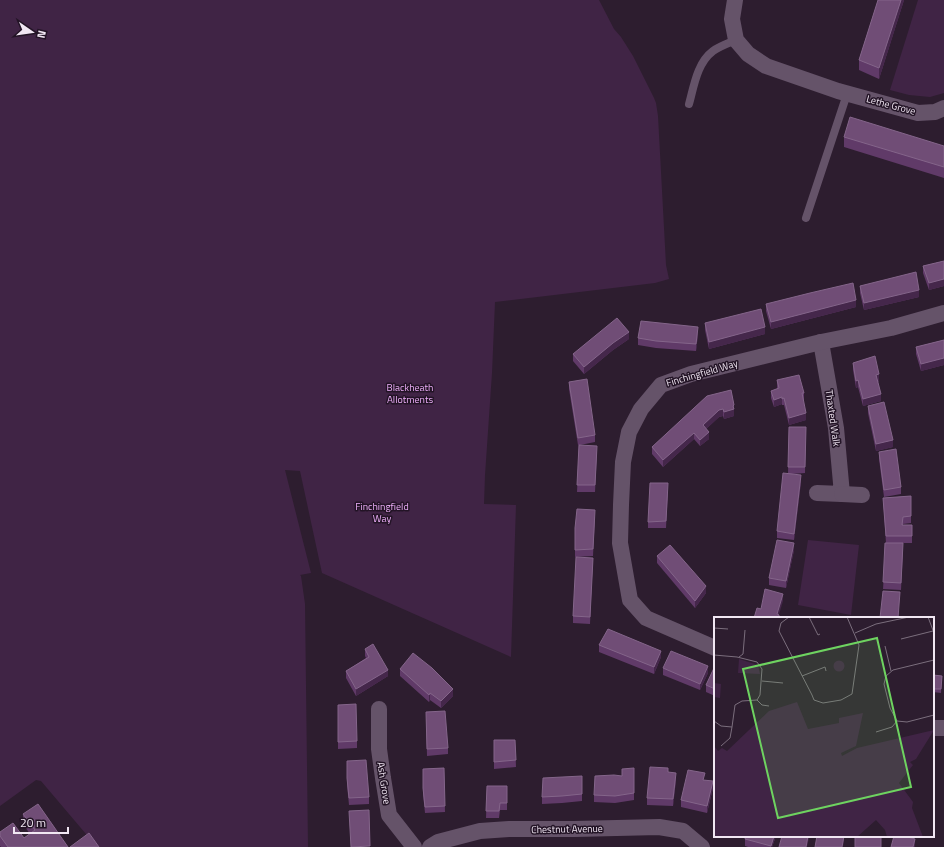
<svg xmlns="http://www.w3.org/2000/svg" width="944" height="847" viewBox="0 0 944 847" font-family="'Titillium Web',sans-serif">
<rect width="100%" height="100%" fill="#2d1d2f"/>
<g fill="#402445">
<polygon points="0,0 599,0 614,29 621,37 633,56 654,98 656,103 658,116 666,265 669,279 655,283 495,302 492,373 485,475 484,504 516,505 511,657 322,573 300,471 285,470 311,573 300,575 301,576 305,604 308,847 97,847 41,781 36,780 0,806"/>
<polygon points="918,0 944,0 944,93 930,97 909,95 890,90"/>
<polygon points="808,540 859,545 851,615 798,605"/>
</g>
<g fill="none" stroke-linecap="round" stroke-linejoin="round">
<g stroke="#655369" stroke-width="8">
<path d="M689,104C694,86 697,63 713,51C720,46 729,43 736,40"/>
<polyline points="806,218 847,94"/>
</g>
<g stroke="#655369" stroke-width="16">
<polyline points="735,0 732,19 736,40 748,54 766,66 838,91 918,113 935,112 944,108"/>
<polyline points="817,493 842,494 836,428 821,342"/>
<polyline points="842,494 862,495"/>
<polyline points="715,648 646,618 630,600 620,543 621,505 623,462 629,432 641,409 661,385 691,374 821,342 891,328 944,313"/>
<polyline points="379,709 379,749 383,778 389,815 414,847"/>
<polyline points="933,728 944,728"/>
<polyline points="430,847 438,842 480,831 509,829 574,829 659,827 683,831 702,847"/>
</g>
</g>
<g fill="#603a68">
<polygon points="878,0 904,0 879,79 859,70 859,60"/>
<polygon points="844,137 944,146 944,178 844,147"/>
<polygon points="944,261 944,286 929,290 923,273 923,266"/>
<polygon points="860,286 919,297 864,310 860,293"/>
<polygon points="766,304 856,307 771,329 766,311"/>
<polygon points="705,323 765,334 709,349 705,330"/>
<polygon points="698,334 696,351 656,348 638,345 638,338"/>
<polygon points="629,339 613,350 584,374 573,361 573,354"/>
<polygon points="944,340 944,365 921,371 916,354 916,347"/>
<polygon points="853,363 879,381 878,382 881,401 863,406 858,387 856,388 853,370"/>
<polygon points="777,380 804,393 804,400 803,400 806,420 789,425 784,405 782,405 782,404 774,407 771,398 771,391 777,389"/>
<polygon points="569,382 595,435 595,442 580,445 597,452 595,492 577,492 579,445 578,445 569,389"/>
<polygon points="731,390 734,405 734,416 724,419 723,416 719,417 706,429 709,439 700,446 694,439 663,467 652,454 652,447"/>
<polygon points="868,406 893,447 876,451 868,413"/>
<polygon points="789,427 806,427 805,473 792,474 801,482 794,540 777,538 777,531 788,474"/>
<polygon points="879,452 901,487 901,494 884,497 879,459"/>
<polygon points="668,490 666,528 648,528 648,522"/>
<polygon points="911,496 911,523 903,524 903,525 912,525 912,543 890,543 903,550 901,590 883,589 886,543 883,498"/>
<polygon points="595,517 593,556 575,557 575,528"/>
<polygon points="794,550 786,588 769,585 769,578"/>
<polygon points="657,556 706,593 695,608 657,563"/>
<polygon points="593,558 590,624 573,623 573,616"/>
<polygon points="599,645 661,657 654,674 599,652"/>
<polygon points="365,649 388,676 356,696 346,678 346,671 366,658 365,656"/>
<polygon points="663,668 708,673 700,690 663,675"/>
<polygon points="400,669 453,696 441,708 430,700 429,702 400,676"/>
<polygon points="715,669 715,696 706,692 706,685"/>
<polygon points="933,675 942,676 941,693 933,692"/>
<polygon points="338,705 357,741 357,748 338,749"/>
<polygon points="426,719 448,748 448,754 427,756"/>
<polygon points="494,740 515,740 516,767 494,769"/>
<polygon points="347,761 369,797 369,804 349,805 347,785"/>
<polygon points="444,768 445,812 425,813 423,794 423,769"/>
<polygon points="634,768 634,800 615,803 594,802 594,795"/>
<polygon points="668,772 676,780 673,806 647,805 647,798"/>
<polygon points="582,776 582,801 562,803 542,804 542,797"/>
<polygon points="705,780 713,788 707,813 681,807 681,800"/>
<polygon points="487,786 507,786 507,810 500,810 499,818 486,818"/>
<polygon points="715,809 715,821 713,820 713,813"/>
<polygon points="23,814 68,847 1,847 0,846 0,832 24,838 30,834 23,824"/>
<polygon points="746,836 776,836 772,847 748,847 745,846 745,839"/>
</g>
<g fill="#45274b">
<polygon points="901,0 904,0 879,79 879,68"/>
<polygon points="944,279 944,286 929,290 929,283"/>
<polygon points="919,290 919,297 864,310 864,303"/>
<polygon points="856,300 856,307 771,329 771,322"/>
<polygon points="698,327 698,334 696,351 696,344"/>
<polygon points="765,327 765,334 709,349 709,342"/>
<polygon points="629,332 629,339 613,350 584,374 584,367 613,343"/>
<polygon points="944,358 944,365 921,371 921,364"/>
<polygon points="879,374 879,381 876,382 876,375"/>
<polygon points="858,380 858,387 856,388 856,381"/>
<polygon points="881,394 881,401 863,406 863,399"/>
<polygon points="782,397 782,404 774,407 774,400"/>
<polygon points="723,409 723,416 719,417 703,432 703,425 719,410"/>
<polygon points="734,409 734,416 724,419 724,412"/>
<polygon points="806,413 806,420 789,425 789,418"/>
<polygon points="709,432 709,439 700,446 700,440"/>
<polygon points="694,433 694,439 663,467 663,460"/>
<polygon points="893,440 893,447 876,451 876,444"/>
<polygon points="801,475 801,482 794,540 794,534"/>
<polygon points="794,543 794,550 786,588 786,581"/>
<polygon points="706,586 706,593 695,608 695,601"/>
<polygon points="783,594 783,601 778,618 777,614"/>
<polygon points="661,651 661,657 654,674 654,667"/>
<polygon points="708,666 708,673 700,690 700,684"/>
<polygon points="388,670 388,676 356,696 356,689"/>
<polygon points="453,689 453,696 441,708 441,701"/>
<polygon points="430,693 430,700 429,702 429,695"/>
<polygon points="676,773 676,780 673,806 673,799"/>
<polygon points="713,781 713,788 707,813 707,806"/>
<polygon points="774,836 776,836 772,847 771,847"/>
<polygon points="808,836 809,836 809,838 807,847 806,847"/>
<polygon points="844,836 844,840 843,847 842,847"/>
<polygon points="915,839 915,847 913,847"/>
</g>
<g fill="#704d76" stroke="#84658a">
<polygon points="878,0 901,0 879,68 859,60"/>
<polygon points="850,117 944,146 944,167 844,137"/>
<polygon points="944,261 944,279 929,283 923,266"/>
<polygon points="916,272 919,290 864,303 860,286"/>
<polygon points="853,283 856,300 771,322 766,304 810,293"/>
<polygon points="761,309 765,327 709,342 705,323"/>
<polygon points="617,318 629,332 613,343 584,367 573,354"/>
<polygon points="641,321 698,327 696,344 656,341 638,338"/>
<polygon points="944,340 944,358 921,364 916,347"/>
<polygon points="875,356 879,374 876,375 881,394 863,399 858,380 856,381 853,363"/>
<polygon points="799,375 804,393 802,393 806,413 789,418 784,398 782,399 782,397 774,400 771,391 779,388 777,380"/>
<polygon points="587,379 595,435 578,438 569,382"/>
<polygon points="731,390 734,405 733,406 734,409 724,412 723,409 719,410 703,425 709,432 700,440 694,433 663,460 652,447 707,396"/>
<polygon points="884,402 893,440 876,444 868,406"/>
<polygon points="789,427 806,427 805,467 788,467"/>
<polygon points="579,445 597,446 595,485 577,485"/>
<polygon points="896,449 901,487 884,490 879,452"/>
<polygon points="783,473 801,475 794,534 777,531"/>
<polygon points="650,483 668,483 666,521 648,522"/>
<polygon points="911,496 911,516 903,517 902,525 912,525 912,536 886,536 883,498"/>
<polygon points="577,509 595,510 593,549 575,550 575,528"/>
<polygon points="777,540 794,543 786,581 769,578"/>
<polygon points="885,543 903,543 901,583 883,582"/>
<polygon points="670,545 706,586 695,601 657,556"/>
<polygon points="576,557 593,558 590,617 573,616"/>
<polygon points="765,589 783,594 777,614 779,615 779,618 754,618 757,608 761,609"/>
<polygon points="883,591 900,592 898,618 880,618"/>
<polygon points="608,629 661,651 654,667 599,645"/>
<polygon points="373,644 388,670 356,689 346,671 369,657 365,649"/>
<polygon points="671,651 708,666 700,684 663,668"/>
<polygon points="413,653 432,668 453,689 441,701 430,693 429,695 400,669"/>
<polygon points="714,668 715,669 715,689 706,685"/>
<polygon points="933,675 942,676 941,689 933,689"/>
<polygon points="356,704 357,741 338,742 338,705"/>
<polygon points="445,711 448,748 427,749 426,712"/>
<polygon points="494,740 515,740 516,760 494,762"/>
<polygon points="366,760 369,797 349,798 347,778 347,761"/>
<polygon points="650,767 668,768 668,772 676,773 673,799 647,798"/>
<polygon points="444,768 445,806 425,807 423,788 423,769"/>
<polygon points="634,768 634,793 615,796 594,795 595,776 614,775 622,776 622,769"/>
<polygon points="688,770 705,773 703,780 713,781 707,806 681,800"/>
<polygon points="582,776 582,794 562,796 542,797 543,778"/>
<polygon points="487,786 507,786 507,803 500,803 499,811 486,811"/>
<polygon points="38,804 68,847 8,847 0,836 0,832 13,823 24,838 35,830 23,814"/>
<polygon points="369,810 370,846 351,847 349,811"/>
<polygon points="89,833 99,847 70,847"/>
<polygon points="746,836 774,836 771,846 745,839"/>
<polygon points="782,836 808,836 806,847 779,847"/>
<polygon points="817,836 844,836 842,847 815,847"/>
<rect x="855" y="836" width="26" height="11"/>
<polygon points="894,836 904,836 915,839 913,847 891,847"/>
</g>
<g text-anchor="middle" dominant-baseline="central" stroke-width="3" stroke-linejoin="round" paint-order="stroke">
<g font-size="10" fill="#f1e7f3" stroke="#231426">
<text transform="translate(891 105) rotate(15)">Lethe Grove</text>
<text transform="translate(702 373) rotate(-16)">Finchingfield Way</text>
<text transform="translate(833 418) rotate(82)">Thaxted Walk</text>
<text transform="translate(384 783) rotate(81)">Ash Grove</text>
<text transform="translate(567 829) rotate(-1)">Chestnut Avenue</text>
</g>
<g font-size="10" fill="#eeaffa" stroke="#231426">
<text x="410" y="387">Blackheath<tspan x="410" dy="12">Allotments</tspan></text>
<text x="382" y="506">Finchingfield<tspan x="382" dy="12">Way</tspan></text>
</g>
</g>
<g transform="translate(714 617)">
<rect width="220" height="220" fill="#2d1d2f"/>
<path d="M25,42L44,48L46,57L24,56ZM119.5 49a5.5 5.5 0 1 1 11 0a5.5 5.5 0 1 1-11 0ZM0,66L7,67L6,81L0,80ZM83,85L94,112L125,106V101L149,96L142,129L127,136L128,139L143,131L220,113L202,142L196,145L199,148L185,166L199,185L198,191L209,220H173L171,213L162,203L143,220H0V129L4,134L8,131L13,134L55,94Z" fill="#402445"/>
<path fill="none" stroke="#7b6e7d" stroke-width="1" d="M75,0L67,6L65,14L98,78L100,83L109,86L127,83L138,77L145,28L133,0M95,0L104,18L106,17M214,0L220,16M0,11L14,12M141,16L162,7L195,0M187,22L219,14M171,29L177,54M0,38L23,40L43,45L48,52L46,78L43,83L28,84L21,88L18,110L7,109L0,104M25,40L29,37L31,13M88,59L111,50L112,54M48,64L69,66M43,83L48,88L55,89M183,104L176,91L170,67L172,59L179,53L220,43M162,115L178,110L183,104L193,105L220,98M7,129L16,121L18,110"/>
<path fill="#6ed360" fill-opacity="0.15" stroke="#6ed360" stroke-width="2" d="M163,21L197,170L64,201L29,52Z"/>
<rect width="220" height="220" fill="none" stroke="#f1e7f3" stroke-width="2"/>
</g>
<g transform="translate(32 32) rotate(103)" stroke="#231426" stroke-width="3" paint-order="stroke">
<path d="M0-3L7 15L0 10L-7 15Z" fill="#f1e7f3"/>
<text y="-6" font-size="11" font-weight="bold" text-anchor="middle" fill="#f1e7f3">N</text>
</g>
<path d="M14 827v6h54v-6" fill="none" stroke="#f1e7f3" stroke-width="2"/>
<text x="20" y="827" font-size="12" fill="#f1e7f3" stroke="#231426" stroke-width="3" paint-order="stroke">20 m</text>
</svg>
